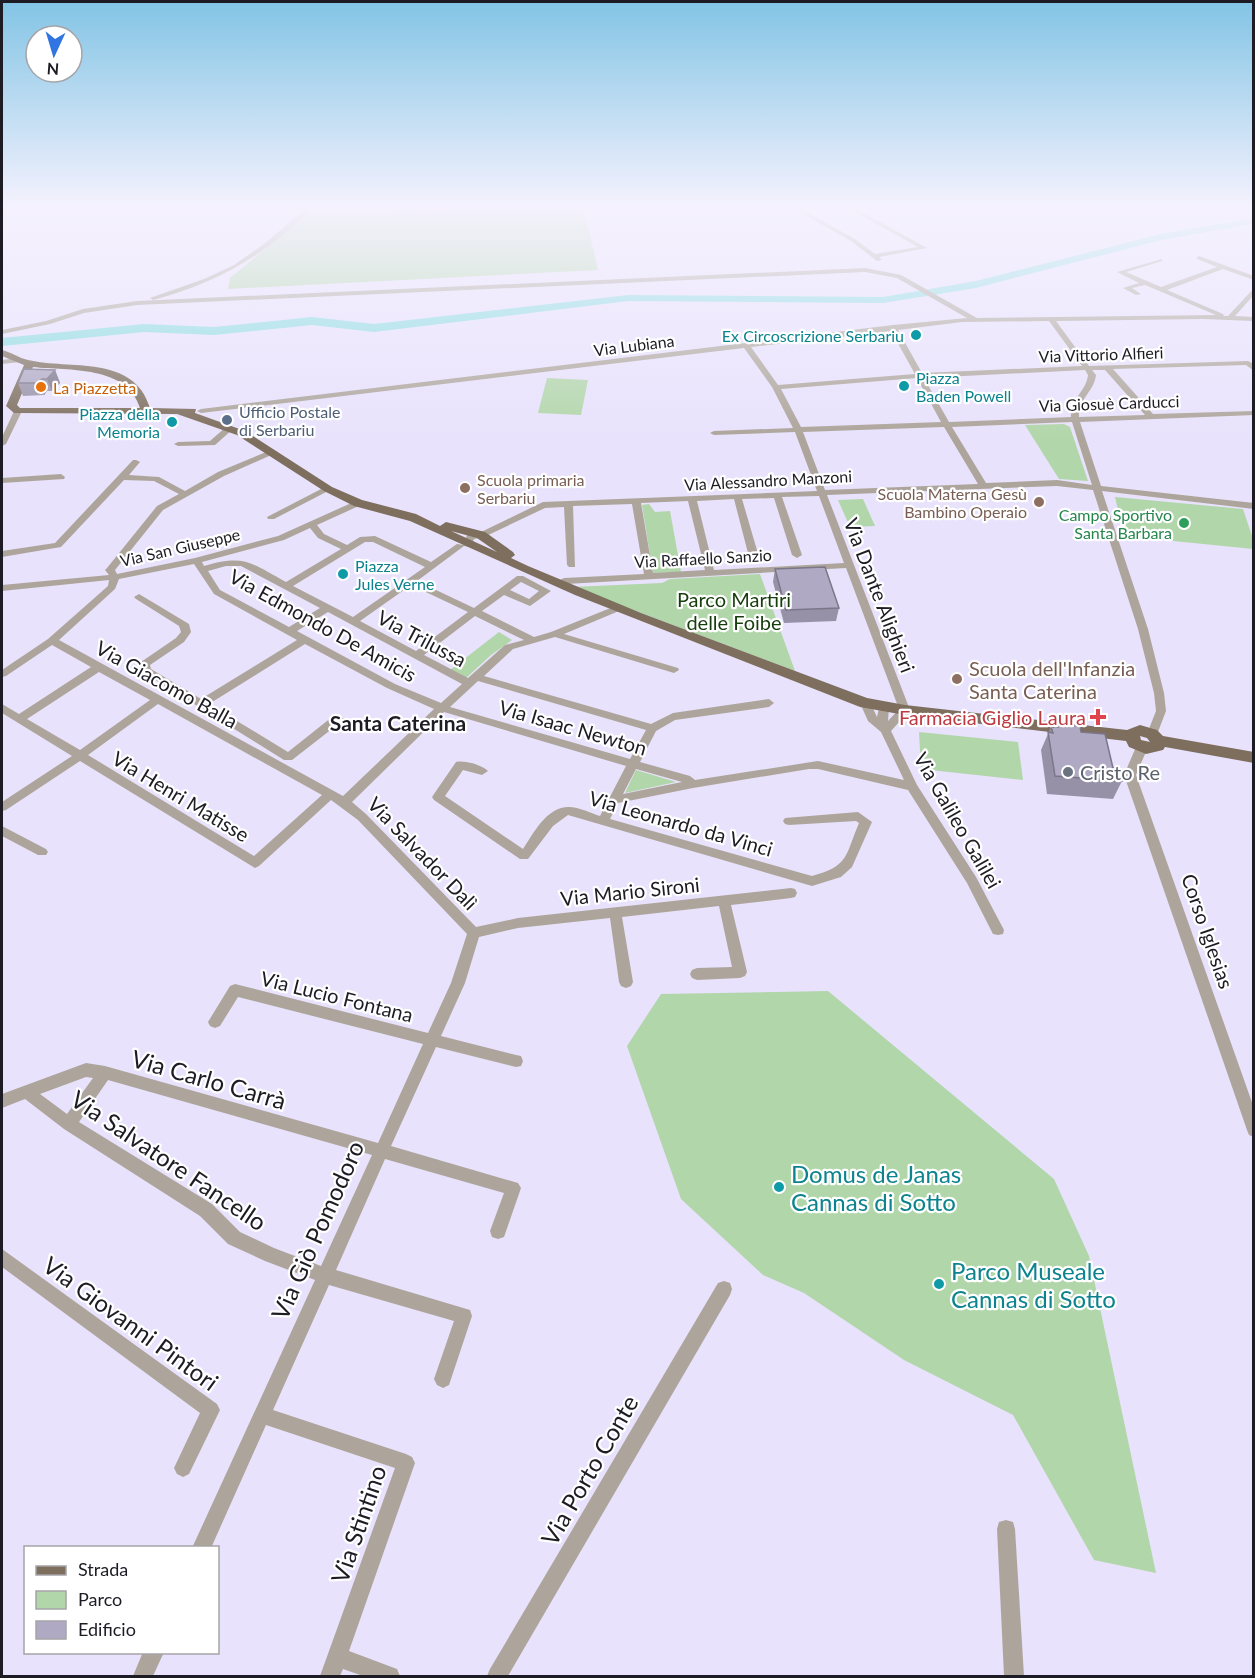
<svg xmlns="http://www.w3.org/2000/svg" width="1255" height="1678" viewBox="0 0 1255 1678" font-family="Lato,sans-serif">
<rect width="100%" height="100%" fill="#e8e2fc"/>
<g fill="#b1d6a9">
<polygon points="583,205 598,270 228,289 230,278 306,215"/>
<polygon points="547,378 588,380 581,415 538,413"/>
<polygon points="1064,424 1070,427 1088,481 1059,479 1025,425"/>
<polygon points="1115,497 1243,509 1253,539 1253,549 1124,536"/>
<polygon points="863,499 875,526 850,527 838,500"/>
<polygon points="649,504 655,512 670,511 681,572 653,573 642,505"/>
<polygon points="760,574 795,671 572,587 662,583 670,579"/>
<polygon points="499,632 512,640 491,655 465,679 450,670"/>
<polygon points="919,732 1018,742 1023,780 921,769"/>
<polygon points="636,770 676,782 625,793"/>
<polygon points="828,991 1054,1179 1089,1256 1156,1573 1094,1560 1013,1415 904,1360 804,1293 763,1275 681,1199 627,1046 661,994"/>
</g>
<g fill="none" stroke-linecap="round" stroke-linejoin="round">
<polygon fill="#8adce0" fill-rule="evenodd" points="1254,218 1254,224 1161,240 976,288 883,303 628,301 374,332 312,325 214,335 144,332 2,346 2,338 144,324 214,327 312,317 374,324 628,295 883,297 976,281 1161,234"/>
<g fill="#ada59b" fill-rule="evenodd">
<path d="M310,205H316C269,253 218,283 153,300L150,298L204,279L234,265L264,244Z"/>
<polygon points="787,205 794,205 855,239 875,254 918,247 842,205 849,205 927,248 879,257 882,260 877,261 851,241"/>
<polygon points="1057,205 1063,205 1066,207 1063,209"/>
<path d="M1199,256L1254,276V280L1223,269L1167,290L1223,314L1224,316H1228L1254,288V295L1235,316L1254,317V321L1203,319L1056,321L1089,366L1248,361L1254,364V371L1246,365L1113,369L1153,414L1254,411V415L1080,422L1101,486L1254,503V509L1102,491L1148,629L1164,693L1166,711L1156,737L1152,738L1147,734L1156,711L1154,693L1138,629L1093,490L1057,486L827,495L910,710L891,731L917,785L976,877L1004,930L1003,934L998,935L993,934L967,883L908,790L818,769H809L693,788L618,803L610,819L812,876C849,866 845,856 859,823L856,821L789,825L785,824L783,821L785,818L858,812L872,822L852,867L841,877L812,886L568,815L553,826L528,859H520L434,800L432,797L434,794L456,762C465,760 482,765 488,771L482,775L463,770L445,796L523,849C533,834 546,808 567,807C577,806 591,813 600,816L626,766L444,712L352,802L366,814L476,927L518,918L791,888L795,889L797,893L795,897L791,898L731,905L747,972L745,976L740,978L697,980L692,978L690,974L692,970L697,968L732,967L719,906L622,917L633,982L631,986L626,988L621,986L619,982L610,918L518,928L479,937L465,983L441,1036L516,1055L521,1056L523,1061L521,1066L516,1067L436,1047L391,1146L518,1183L521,1188L504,1237L498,1239L492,1237L490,1231L504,1193L385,1159L336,1270L470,1310L472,1316L449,1385L443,1388L437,1385L434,1379L454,1321L329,1285L273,1410L406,1454L412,1457L415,1463L349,1651L397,1669L400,1676H363L343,1669L340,1676H320L395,1468L266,1425L211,1548H192L315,1280L265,1261L228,1244L200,1216L64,1129L25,1099L2,1108V1094L86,1063L105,1066L378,1143L423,1044L238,997L220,1026L215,1028L210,1026L208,1022L230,986L235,984L428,1033L451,983L467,934L358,820L331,800L259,866L255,868L80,761L6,810L2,811V802L72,756L2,713V704L19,714L91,667L52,645L6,676L2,677V670L48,639L108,586L109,580L2,591V585L109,575L105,570L107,568L157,506L179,494L154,481L124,480L61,547L2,557V551L55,543L133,460H136L140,462L129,475L159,477L185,491L218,472L271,450L278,452L224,476L163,510L115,570L117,574L195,558L278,536L358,500L362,503L361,505L317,525L324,534L347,545L360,537L375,536L431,562L457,544L464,545L467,535L479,533L543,502L817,491L795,432L714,435L710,433L714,431L793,428L772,387L744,348L201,413L197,411L201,409L893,325L967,318L897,278L865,272L137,305L84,313L50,324L2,334V330L46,321L83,309L137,301L865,268L901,275L977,318L1216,315L1145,285L1132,288L1141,294L1136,295L1123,288L1139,283L1117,272L1162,259V261L1126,272L1161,287L1217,267L1197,259V257ZM1049,321L1082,366L922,373L898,330L962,322ZM891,331L915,374L778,385L751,347ZM1085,370L1088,375C1086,392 1070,399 1071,417L949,422L924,378ZM1092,370H1105L1145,415L1079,417C1078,399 1094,392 1096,375ZM917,378L941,422L801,427L781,389ZM1072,422L1092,485L1057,480L986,483L952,427ZM944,427L978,484L825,490L803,432ZM819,496L844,563L714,570L697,501L734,499L749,557L754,560L759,557L742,499L774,498L792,555L797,558L802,555L782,497ZM688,501L705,570L653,573L641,503ZM632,504L644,574L564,578L556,582V586L559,587L566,584L846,568L899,709L888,721L889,707L888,704H880L877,717L869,700L865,699L860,703L868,721L881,732L904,780L818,761L695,780L690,776L640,762L656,731L675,720L769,707L774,703L769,699L673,713L651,724L484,676L513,649L555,637L674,673L679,670L678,668L564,634L619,611V607H613L551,632L534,637L482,611L504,595L530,606L551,591L523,576H517L474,608L417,581L464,546L471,547L474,539L484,537L545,508L564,507L567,565L569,567H575L573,506ZM310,528L318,538L341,549L286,582C251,563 245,554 204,566L202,562L284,540ZM365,542H373L425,567L353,617L293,586ZM194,564L214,594L297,640L201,699L151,669L150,665L184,642L191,632L189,624L139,594L134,597L136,599L179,626L181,632L176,638L141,662V671L284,760H292L337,725L352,731L357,727C353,721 340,715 332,717L288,752L209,704L305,644L387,688L434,709L343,796L59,640L115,589L119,579ZM226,566H241L320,608L289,627L220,590L208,571ZM521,582L539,591L529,599L510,590ZM411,585L468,612L416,651L360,621ZM328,612L462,684L441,703L395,684L297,631ZM475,616L524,640L505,645L468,678L424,655ZM99,672L150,700L80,750L27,719ZM478,681L646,730L630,759L450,707ZM158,704L322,795L254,856L88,755ZM636,769L682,782L623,794ZM86,1077L93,1078L67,1114L40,1094ZM108,1080L372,1155L321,1266L274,1248L240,1232L212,1204L79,1122Z"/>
<polygon points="17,358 20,358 20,362 2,364 2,360"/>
<polygon points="15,409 22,411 6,444 2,446 2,437"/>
<polygon points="226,427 233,429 215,445 178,446 174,444 178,442 210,441"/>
<polygon points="61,474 65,477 64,479 2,483 2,478"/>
<polygon points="325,487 332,489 274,519 268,519 267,517"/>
<polygon points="1142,743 1148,747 1136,775 1254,1108 1254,1137 1249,1135 1247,1130 1124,775 1136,747"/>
<polygon points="2,826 46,849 48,852 46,855 38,855 2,836"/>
<polygon points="2,1249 217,1404 220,1410 189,1474 183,1477 177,1474 174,1468 200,1413 2,1267"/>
<polygon points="724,1281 730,1283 732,1289 730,1295 508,1676 487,1676 490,1669 718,1283"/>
<polygon points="1006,1520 1013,1522 1015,1529 1024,1676 1004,1676 997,1529 999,1522"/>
<polygon points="143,1652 164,1652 153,1676 133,1676"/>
</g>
<path fill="#7d6e5d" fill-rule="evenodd" d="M2,350C11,352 19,358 28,360C70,370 134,354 150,408L196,409L195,413L245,431L332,487L362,500L416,514L440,526L446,522L485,532L513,552L515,555L511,558L528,566L641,613L867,698L905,705L1127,730L1140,725L1157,730L1163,736L1254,752V763L1165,747L1163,750L1146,754L1129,747L1126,741L905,715L860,707L575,595L410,521L354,506L324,491L237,435L177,414L14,413L6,406L24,365L2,356ZM33,367C69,371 127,365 140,408H20L17,405ZM451,531L477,538L497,552ZM1140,736L1147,738L1150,742L1141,740Z"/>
</g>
<g fill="#9791a8">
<polygon points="55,370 60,383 52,391 47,391 44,395 23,396 18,383"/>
<polygon points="775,569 839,608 836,621 784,623 773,582"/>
<polygon points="1057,724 1081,732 1113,768 1122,781 1113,799 1047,794 1041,750 1051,727 1055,727"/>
</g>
<g fill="#7b7688">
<polygon points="55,370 60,383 52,391 47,379"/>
<polygon points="42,379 47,391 44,395 38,383"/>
</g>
<g fill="#b0a9c3" stroke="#7b7688" stroke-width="1.5">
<polygon points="24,369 55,370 47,379 42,379 38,383 18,383"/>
<polygon points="825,567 839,608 786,610 775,569"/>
<polygon points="1057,724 1080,726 1081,732 1105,734 1113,768 1119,768 1122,781 1055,776 1048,732 1053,733 1051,727 1058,727"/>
</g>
<linearGradient id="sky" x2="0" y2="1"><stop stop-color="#82c4e5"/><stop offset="0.47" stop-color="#f5f2fe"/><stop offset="1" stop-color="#f5f2fe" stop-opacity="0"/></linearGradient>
<rect width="1255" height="440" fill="url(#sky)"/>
<g fill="#0f9aa8" stroke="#fff" stroke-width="2">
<circle cx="916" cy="335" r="6"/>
<circle cx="904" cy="386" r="6"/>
<circle cx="172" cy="422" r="6"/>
<circle cx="343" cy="574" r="6"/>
<circle cx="779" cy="1187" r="6"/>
<circle cx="939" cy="1284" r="6"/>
</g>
<circle fill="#e8710a" stroke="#fff" stroke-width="2" cx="41" cy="387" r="6"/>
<circle fill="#5c6f8a" stroke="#fff" stroke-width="2" cx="227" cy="420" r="6"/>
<g fill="#8d6e63" stroke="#fff" stroke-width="2">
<circle cx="465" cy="488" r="6"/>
<circle cx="1039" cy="502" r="6"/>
<circle cx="957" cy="679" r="6"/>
</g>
<circle fill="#2e9e5b" stroke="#fff" stroke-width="2" cx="1184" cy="523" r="6"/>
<path fill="#e0444e" stroke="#fff" stroke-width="2" d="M1095 708h6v6h6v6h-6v6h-6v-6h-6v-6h6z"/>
<circle fill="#6b7280" stroke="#fff" stroke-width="2" cx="1068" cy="772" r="6"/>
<g text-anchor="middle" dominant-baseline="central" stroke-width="4.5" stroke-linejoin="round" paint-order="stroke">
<g font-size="16" fill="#0d838f" stroke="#fff" text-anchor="end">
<text x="904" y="335">Ex Circoscrizione Serbariu</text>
<text x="916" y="377" text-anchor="start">Piazza<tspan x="916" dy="18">Baden Powell</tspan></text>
<text x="160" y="413">Piazza della<tspan x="160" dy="18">Memoria</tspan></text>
<text x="355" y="565" text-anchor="start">Piazza<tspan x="355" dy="18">Jules Verne</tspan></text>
</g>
<g font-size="16" fill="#1d1b24" stroke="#fff">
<text transform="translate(634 345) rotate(-7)">Via Lubiana</text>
<text transform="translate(1101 354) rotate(-2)">Via Vittorio Alfieri</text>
<text transform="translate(1109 403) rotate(-2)">Via Giosuè Carducci</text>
<text transform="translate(768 480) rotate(-3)">Via Alessandro Manzoni</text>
<text transform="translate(180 547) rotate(-13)">Via San Giuseppe</text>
<text transform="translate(703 558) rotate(-3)">Via Raffaello Sanzio</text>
</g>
<g font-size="16" fill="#c56008" stroke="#fff" text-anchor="start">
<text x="53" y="387">La Piazzetta</text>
</g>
<g font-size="16" fill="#4e5e75" stroke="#fff" text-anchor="start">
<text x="239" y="411">Ufficio Postale<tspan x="239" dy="18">di Serbariu</tspan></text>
</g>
<g font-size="16" fill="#785e54" stroke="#fff" text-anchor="start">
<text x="477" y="479">Scuola primaria<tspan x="477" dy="18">Serbariu</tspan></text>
<text x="1027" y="493" text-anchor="end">Scuola Materna Gesù<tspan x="1027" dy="18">Bambino Operaio</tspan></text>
</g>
<g font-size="16" fill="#27864d" stroke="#fff" text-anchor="end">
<text x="1172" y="514">Campo Sportivo<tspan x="1172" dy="18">Santa Barbara</tspan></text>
</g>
<g font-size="20" fill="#1d1b24" stroke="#fff">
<text transform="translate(880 595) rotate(69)">Via Dante Alighieri</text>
<text transform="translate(323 625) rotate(29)">Via Edmondo De Amicis</text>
<text transform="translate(422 638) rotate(28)">Via Trilussa</text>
<text transform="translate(167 684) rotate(29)">Via Giacomo Balla</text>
<text transform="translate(573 727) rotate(16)">Via Isaac Newton</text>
<text transform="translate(181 796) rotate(31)">Via Henri Matisse</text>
<text transform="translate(958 820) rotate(60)">Via Galileo Galilei</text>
<text transform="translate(681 823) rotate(16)">Via Leonardo da Vinci</text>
<text transform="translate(423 853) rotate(46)">Via Salvador Dalì</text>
<text transform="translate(630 891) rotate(-6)">Via Mario Sironi</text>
<text transform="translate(1208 931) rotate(71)">Corso Iglesias</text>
<text transform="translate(337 996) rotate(14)">Via Lucio Fontana</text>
</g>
<g font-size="20" fill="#163d0c" stroke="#fff">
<text x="734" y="599">Parco Martiri<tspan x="734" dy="23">delle Foibe</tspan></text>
</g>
<g font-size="20" fill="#785e54" stroke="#fff" text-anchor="start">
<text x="969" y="668">Scuola dell'Infanzia<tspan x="969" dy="23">Santa Caterina</tspan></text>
</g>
<g font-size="20" fill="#be3a42" stroke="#fff" text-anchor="end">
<text x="1086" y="717">Farmacia Giglio Laura</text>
</g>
<g font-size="20" fill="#5b616d" stroke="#fff" text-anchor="start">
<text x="1080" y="772">Cristo Re</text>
</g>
<g font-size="21" font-weight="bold" fill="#1d1b24" stroke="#fff">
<text x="398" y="722">Santa Caterina</text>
</g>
<g font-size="24" fill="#1d1b24" stroke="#fff">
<text transform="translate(209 1079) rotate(16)">Via Carlo Carrà</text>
<text transform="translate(169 1160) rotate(34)">Via Salvatore Fancello</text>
<text transform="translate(317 1230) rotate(-66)">Via Giò Pomodoro</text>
<text transform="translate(131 1323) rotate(36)">Via Giovanni Pintori</text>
<text transform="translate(589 1470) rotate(-60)">Via Porto Conte</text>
<text transform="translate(358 1524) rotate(-71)">Via Stintino</text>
</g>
<g font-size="24" fill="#0d838f" stroke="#fff" text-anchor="start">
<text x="791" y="1173">Domus de Janas<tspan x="791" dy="28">Cannas di Sotto</tspan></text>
<text x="951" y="1270">Parco Museale<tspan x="951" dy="28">Cannas di Sotto</tspan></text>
</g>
</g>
<rect width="1255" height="1678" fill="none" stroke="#1d1b24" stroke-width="6"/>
<rect x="24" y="1546" width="195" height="108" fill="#ffffff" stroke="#a5a4a7" stroke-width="1.5"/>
<rect x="36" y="1566" width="30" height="9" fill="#7d6e5d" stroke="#a5a4a7" stroke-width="1.5"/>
<text x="78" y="1576" font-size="18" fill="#1d1b24">Strada</text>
<rect x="36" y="1591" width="30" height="18" fill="#b1d6a9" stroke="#a5a4a7" stroke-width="1.5"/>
<text x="78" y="1606" font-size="18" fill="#1d1b24">Parco</text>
<rect x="36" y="1621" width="30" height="18" fill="#b0a9c3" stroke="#a5a4a7" stroke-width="1.5"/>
<text x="78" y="1636" font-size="18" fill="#1d1b24">Edificio</text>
<g transform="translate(54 54) rotate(184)"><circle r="28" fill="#ffffff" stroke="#a5a4a7" stroke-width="1.5"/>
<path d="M0-4.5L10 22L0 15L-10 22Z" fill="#3075e2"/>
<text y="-9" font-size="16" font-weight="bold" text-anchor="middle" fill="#1d1b24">N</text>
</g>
</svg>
